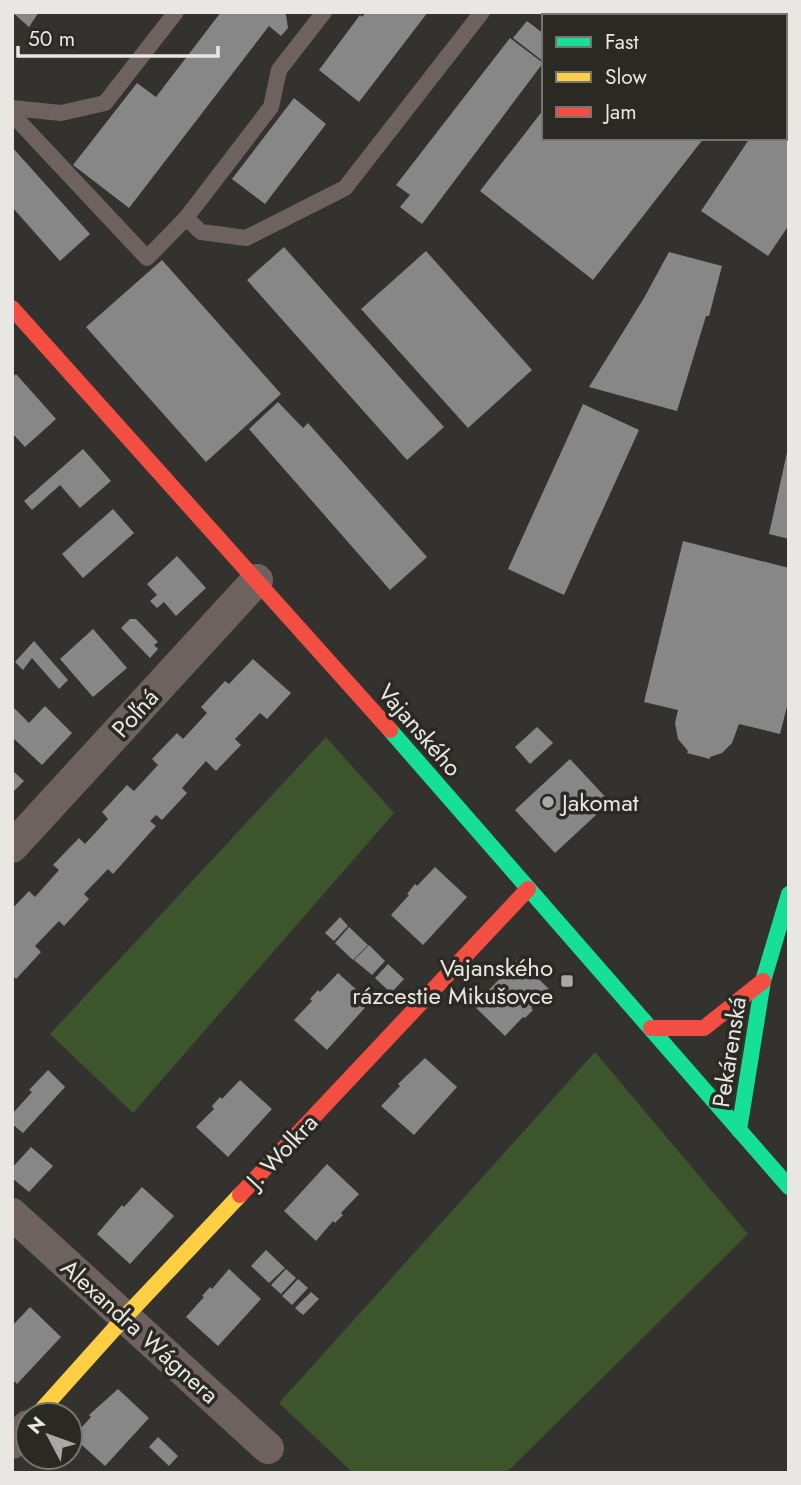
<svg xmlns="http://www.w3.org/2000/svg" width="801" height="1485" viewBox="0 0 801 1485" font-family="Jost,sans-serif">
<rect width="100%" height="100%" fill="#33322e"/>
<g fill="#3c552d">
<polygon points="326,737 394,813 133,1113 50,1034"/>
<polygon points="595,1052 748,1234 506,1473 353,1473 279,1403"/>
</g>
<g fill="#878787">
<polygon points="12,12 39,12 29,27"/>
<polygon points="221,12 283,12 286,15 288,28 281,36 269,26 129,208 73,165 137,83 156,97"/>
<polygon points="366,12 428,12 359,102 319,70 360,15 362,17"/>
<polygon points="620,12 725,12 729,16 617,16"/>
<polygon points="527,21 544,34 544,62 513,38"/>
<polygon points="510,38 543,63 422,224 400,207 410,195 396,185"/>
<polygon points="789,80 789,225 768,256 701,211 750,138 785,138 785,86"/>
<polygon points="294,98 326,124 265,204 232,179"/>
<polygon points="544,109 544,138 704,138 593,280 480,191"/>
<polygon points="12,147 90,234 60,261 12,207"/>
<polygon points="284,247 444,427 407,460 247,280"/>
<polygon points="426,251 532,370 468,428 361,309"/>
<polygon points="669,252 722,266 709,316 706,316 677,411 589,387 644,298"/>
<polygon points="162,260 281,394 206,462 86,327"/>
<polygon points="16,374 56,419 25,447 12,433 12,378"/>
<polygon points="278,402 303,428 308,423 427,557 390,590 249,429"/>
<polygon points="583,404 639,430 564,595 508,569"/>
<polygon points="788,448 789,448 789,539 769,534"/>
<polygon points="83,449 111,481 80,508 60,485 32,510 24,501"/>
<polygon points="113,509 134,533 83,578 62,554"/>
<polygon points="683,541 789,568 789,699 780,734 739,724 732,743 722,753 710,757 710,759 687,753 688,751 678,739 675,723 678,710 644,702"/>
<polygon points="177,556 206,588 176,616 164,602 157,608 150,601 157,595 147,584"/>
<polygon points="130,619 136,619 158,642 154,645 158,649 150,658 121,628"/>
<polygon points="93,629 127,668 93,697 60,659"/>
<polygon points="34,641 68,680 59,689 32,658 23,670 15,662"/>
<polygon points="253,659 291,693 267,719 260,713 235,739 241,745 216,771 206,761 182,788 187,793 162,820 156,815 150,821 156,826 113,874 108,869 84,894 89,899 64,926 59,921 35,946 41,952 16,979 12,975 12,909 29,891 35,897 59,870 53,865 79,838 85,844 108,819 102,812 127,785 134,791 158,765 152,759 177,733 183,739 207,713 201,707 225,681 229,684"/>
<polygon points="12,706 29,723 45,706 72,733 42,765 12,737"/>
<polygon points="537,727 553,743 530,764 515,747"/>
<polygon points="570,759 610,802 555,853 515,810"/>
<polygon points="12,770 24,781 12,793"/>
<polygon points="435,867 467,897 423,945 391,915 409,895 407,894 415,884 417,886"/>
<polygon points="340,917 348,926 334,941 325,933"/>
<polygon points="349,927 368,945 353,960 335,943"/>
<polygon points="369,945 385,961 372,975 354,960"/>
<polygon points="518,959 549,989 531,1008 533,1010 525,1018 523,1017 505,1036 474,1006"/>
<polygon points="388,964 404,979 391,993 375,978"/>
<polygon points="338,973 370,1002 327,1050 294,1020 312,1001 310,999 318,990 320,992"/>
<polygon points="425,1058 457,1087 414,1135 381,1106 400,1086 398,1084"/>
<polygon points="48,1070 65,1087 23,1133 12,1124 12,1114 32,1092 29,1090"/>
<polygon points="240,1080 272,1109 228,1157 196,1127 214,1109 212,1106 220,1097 222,1099"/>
<polygon points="31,1147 53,1166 29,1192 12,1178 12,1168"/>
<polygon points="327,1164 359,1194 341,1213 343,1215 335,1223 333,1221 316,1241 284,1211"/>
<polygon points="142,1187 174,1216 130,1264 97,1234 122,1205 124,1207"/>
<polygon points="266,1250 285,1268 269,1283 251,1266"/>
<polygon points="229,1269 261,1299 218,1346 186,1317 204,1297 202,1296 210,1287 212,1289"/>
<polygon points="286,1269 296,1278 281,1294 271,1285"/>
<polygon points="298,1279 308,1288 292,1305 282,1296"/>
<polygon points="311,1292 319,1299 303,1315 295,1308"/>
<polygon points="30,1307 61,1337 17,1384 12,1379 12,1326"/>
<polygon points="118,1389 149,1418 105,1466 73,1437 91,1417 89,1415"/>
<polygon points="158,1437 178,1456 169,1466 149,1447"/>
</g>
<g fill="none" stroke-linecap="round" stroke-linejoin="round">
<g stroke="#6e625e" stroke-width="16">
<polyline points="324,12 279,70 271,107 186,218 201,232 246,238 345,188 482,12"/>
<polyline points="12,108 61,113 105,103 176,12"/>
<polyline points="12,114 147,258 186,218"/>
</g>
<g stroke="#6e625e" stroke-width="32">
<polyline points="12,847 257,580"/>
<polyline points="12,1214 268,1448"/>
<polyline points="12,1443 28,1426"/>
</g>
<g stroke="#16e098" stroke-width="16">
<polyline points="390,730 789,1187"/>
<polyline points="739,1130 763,981 789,894"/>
</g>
<polyline stroke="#ffcf43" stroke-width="16" points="37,1415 124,1318 240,1195"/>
<g stroke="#f24e42" stroke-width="16">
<polyline points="12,308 390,730"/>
<polyline points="651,1028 704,1028 763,981"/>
<polyline points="240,1195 528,889"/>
</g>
</g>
<g fill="#a9a8a4" stroke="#2a2924" stroke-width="2.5">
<circle cx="548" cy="802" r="7"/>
<rect x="560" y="974" width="14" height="14" rx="3.5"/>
</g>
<g text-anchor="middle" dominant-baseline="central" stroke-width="7" stroke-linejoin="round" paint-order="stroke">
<g font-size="24" fill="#e8e7e4" stroke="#2a2924">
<text transform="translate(135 713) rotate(-48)">Poľná</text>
<text transform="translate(420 730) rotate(49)">Vajanského</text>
<text transform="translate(729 1052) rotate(-81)">Pekárenská</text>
<text transform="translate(282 1151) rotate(-47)">J. Wolkra</text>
<text transform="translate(140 1331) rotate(42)">Alexandra Wágnera</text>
</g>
<g font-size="24" fill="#e8e7e4" stroke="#2a2924" text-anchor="start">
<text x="562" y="802">Jakomat</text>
<text x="553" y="967" text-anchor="end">Vajanského<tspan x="553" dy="28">rázcestie Mikušovce</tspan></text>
</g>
</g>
<rect width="801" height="1485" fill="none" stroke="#e8e7e4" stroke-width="28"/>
<rect x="542" y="14" width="245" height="126" fill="#2a2924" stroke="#767571" stroke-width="2"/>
<rect x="556" y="37" width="35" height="10" fill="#16e098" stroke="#767571" stroke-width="2"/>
<text x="605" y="49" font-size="21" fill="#e8e7e4">Fast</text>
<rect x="556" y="72" width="35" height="10" fill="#ffcf43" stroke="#767571" stroke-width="2"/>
<text x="605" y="84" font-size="21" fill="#e8e7e4">Slow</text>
<rect x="556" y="107" width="35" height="10" fill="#f24e42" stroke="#767571" stroke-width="2"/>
<text x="605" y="119" font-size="21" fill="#e8e7e4">Jam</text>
<g transform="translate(49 1436) rotate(311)"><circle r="33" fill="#2a2924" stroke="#767571" stroke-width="2"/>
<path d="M0-5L12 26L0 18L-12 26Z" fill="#a9a8a4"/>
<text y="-10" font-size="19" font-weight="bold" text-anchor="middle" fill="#e8e7e4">N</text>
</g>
<path d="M18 46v10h200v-10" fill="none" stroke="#e8e7e4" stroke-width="3.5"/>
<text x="28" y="46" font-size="21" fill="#e8e7e4" stroke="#2a2924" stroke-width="5" paint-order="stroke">50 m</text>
</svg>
